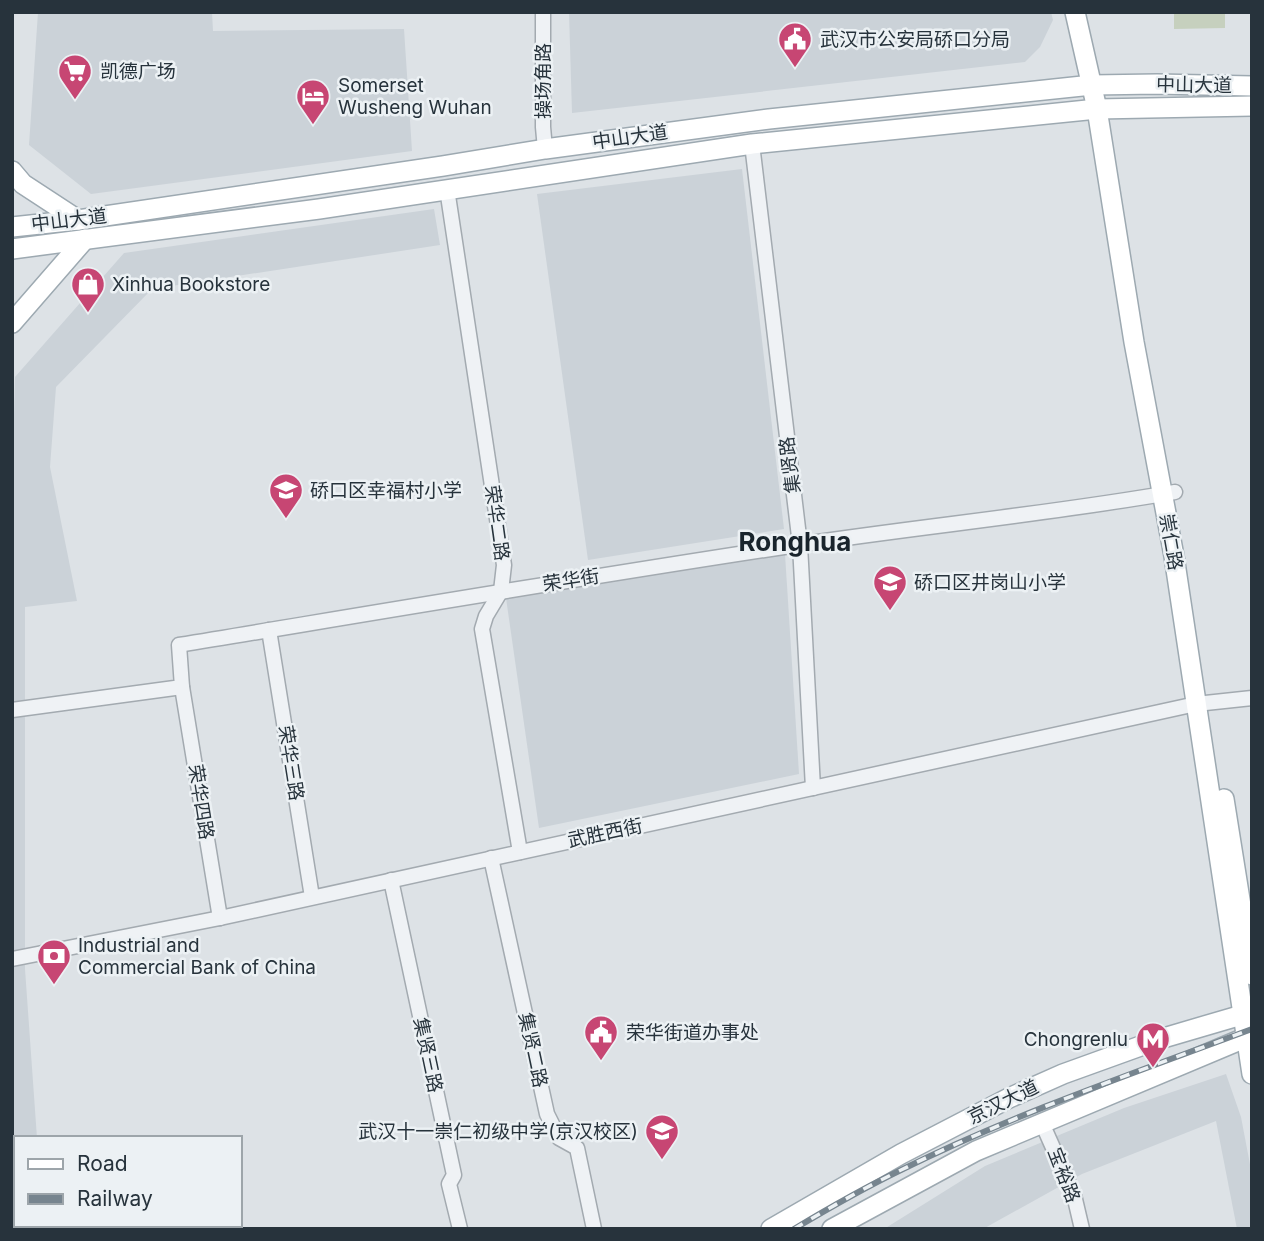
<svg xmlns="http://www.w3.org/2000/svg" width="1264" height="1241" viewBox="0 0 1264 1241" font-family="Inter,'Noto Sans SC',sans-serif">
<rect width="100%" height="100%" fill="#dde2e6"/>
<g fill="#cbd2d8">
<polygon points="38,12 212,12 213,31 404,29 412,151 91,194 29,145"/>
<polygon points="569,12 1051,12 1053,20 1040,47 1025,62 572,113"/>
<polygon points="742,169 784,529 588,560 537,194"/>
<polygon points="434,209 440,245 152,289 56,387 50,467 77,601 25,607 25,969 37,1138 16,1138 16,1225 43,1225 43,1229 12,1229 12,490 15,377 124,253"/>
<polygon points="785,554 799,774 539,828 506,598"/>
<polygon points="1226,1074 1241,1117 1252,1175 1252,1229 1237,1229 1216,1121 1082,1174 983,1229 884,1229 985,1166 1124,1108"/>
</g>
<polygon fill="#c6d0be" points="1174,12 1225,12 1225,28 1174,29"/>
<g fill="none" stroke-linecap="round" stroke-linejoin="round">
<g stroke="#a3aab0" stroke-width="17">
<g id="minor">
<polyline points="543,12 543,127 545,149"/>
<polyline points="752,144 800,545 813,788"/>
<polyline points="447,189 504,565 501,591 486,616 482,629 520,852"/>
<polyline points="269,630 312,897"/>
<polyline points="182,687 220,918"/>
<path d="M12,710L182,687L179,645C385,611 591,576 797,545C923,526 1050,514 1175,492"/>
<polyline points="491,858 547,1114 559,1138 577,1148 594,1229"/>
<polyline points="391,880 454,1175 449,1184 460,1229"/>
<polyline points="12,959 220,918 1196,704 1252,698"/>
<polyline points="1042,1123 1074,1195 1082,1229"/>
</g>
</g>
<g stroke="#9da9b1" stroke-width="22">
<g id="major">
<polyline points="1075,12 1097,109 1134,342 1174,556 1252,1074"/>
<polyline points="12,171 23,184 78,220"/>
<polyline points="12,227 78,220 443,166 545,149 769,119 1092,85 1157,84 1252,86"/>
<polyline points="12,249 319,209 752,144 1097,109 1252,106"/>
<polyline points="12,323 85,239"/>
<polyline points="1224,799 1252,975"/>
<polyline points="771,1229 901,1154 1009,1098 1063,1074 1160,1039 1252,1012"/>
<polyline points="832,1229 976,1151 1252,1035"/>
</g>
</g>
<use href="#minor" stroke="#eff2f5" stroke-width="14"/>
<use href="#major" stroke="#fff" stroke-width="19"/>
<g stroke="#77858f" stroke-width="6">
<path id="rail" d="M794,1229C829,1208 864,1188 901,1170C1014,1114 1134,1073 1252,1029"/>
</g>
<use href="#rail" stroke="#ecf1f4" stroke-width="3.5" stroke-dasharray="10" stroke-linecap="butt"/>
</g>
<defs>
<g id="civic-pin" transform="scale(1.75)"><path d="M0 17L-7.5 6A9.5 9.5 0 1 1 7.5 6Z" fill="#c74673" stroke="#ecf1f4"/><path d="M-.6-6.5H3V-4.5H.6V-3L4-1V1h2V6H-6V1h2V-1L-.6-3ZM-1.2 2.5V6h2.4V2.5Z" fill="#fff"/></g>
<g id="supermarket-pin" transform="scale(1.75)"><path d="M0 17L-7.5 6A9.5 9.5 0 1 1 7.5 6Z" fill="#c74673" stroke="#ecf1f4"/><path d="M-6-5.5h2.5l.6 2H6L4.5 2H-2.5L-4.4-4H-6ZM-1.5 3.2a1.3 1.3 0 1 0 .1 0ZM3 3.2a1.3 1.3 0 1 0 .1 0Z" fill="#fff"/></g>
<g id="hotel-pin" transform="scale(1.75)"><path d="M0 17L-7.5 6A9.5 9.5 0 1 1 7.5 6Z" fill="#c74673" stroke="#ecf1f4"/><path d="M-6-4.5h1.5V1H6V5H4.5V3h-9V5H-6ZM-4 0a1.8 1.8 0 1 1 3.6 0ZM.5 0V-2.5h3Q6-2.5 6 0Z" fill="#fff"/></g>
<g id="shop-pin" transform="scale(1.75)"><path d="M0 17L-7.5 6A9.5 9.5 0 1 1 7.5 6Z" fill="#c74673" stroke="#ecf1f4"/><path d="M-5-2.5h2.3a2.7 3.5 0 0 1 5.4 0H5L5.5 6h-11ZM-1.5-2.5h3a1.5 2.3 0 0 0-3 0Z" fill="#fff"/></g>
<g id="school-pin" transform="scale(1.75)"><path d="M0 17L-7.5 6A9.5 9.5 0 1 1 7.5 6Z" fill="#c74673" stroke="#ecf1f4"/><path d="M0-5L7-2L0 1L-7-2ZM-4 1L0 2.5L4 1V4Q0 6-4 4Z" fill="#fff"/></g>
<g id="bank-pin" transform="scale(1.75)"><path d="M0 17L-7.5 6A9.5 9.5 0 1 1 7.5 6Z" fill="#c74673" stroke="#ecf1f4"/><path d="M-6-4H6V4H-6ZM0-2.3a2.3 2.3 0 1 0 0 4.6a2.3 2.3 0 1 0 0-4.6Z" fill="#fff"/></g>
<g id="metro-pin" transform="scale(1.75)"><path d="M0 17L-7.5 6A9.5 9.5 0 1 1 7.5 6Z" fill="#c74673" stroke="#ecf1f4"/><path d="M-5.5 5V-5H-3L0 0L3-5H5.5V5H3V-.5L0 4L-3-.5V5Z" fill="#fff"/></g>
</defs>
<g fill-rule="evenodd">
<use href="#civic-pin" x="795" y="39"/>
<use href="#supermarket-pin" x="75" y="71"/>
<use href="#hotel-pin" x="313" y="96"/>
<use href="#shop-pin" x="88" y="284"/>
<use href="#school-pin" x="286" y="490"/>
<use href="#school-pin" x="890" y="582"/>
<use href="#bank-pin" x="54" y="956"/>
<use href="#civic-pin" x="601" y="1032"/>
<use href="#metro-pin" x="1153" y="1039"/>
<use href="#school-pin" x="662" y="1131"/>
</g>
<g text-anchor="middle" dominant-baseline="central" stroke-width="5" stroke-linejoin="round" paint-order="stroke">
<g font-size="19" fill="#27333c" stroke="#ecf1f4" text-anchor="start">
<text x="820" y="39">武汉市公安局硚口分局</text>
<text x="100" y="71">凯德广场</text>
<text x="338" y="85">Somerset<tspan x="338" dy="22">Wusheng Wuhan</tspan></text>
<text x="112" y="284">Xinhua Bookstore</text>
<text x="310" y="490">硚口区幸福村小学</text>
<text x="914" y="582">硚口区井岗山小学</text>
<text x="78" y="945">Industrial and<tspan x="78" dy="22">Commercial Bank of China</tspan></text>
<text x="626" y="1032">荣华街道办事处</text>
<text x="1128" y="1039" text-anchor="end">Chongrenlu</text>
<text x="638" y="1131" text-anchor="end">武汉十一崇仁初级中学(京汉校区)</text>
</g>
<g font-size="19" fill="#27333c" stroke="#ecf1f4">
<text transform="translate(543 81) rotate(-90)">操场角路</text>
<text transform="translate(1194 85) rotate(1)">中山大道</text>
<text transform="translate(630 137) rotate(-8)">中山大道</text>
<text transform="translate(69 220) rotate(-7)">中山大道</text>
<text transform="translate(790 465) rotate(-97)">集贤路</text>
<text transform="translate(497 523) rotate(82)">荣华二路</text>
<text transform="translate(1171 542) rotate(80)">崇仁路</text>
<text transform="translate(571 580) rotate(-9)">荣华街</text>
<text transform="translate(291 763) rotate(81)">荣华三路</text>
<text transform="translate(201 802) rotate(81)">荣华四路</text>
<text transform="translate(605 833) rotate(-12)">武胜西街</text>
<text transform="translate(533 1050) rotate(78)">集贤二路</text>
<text transform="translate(428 1055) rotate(78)">集贤三路</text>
<text transform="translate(1003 1102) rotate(-26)">京汉大道</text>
<text transform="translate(1064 1175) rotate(69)">宝裕路</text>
</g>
<g font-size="26" font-weight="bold" fill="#19242c" stroke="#ecf1f4">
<text x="795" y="541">Ronghua</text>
</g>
</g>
<rect width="1264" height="1241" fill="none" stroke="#27333c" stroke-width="28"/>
<rect x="14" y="1136" width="228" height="91" fill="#ecf1f4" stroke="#9da5aa" stroke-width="2"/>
<rect x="28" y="1159" width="35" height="10" fill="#ffffff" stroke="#9da5aa" stroke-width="2"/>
<text x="77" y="1171" font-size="21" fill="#27333c">Road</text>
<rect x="28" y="1194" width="35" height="10" fill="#77858f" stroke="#9da5aa" stroke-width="2"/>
<text x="77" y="1206" font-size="21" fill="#27333c">Railway</text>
</svg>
